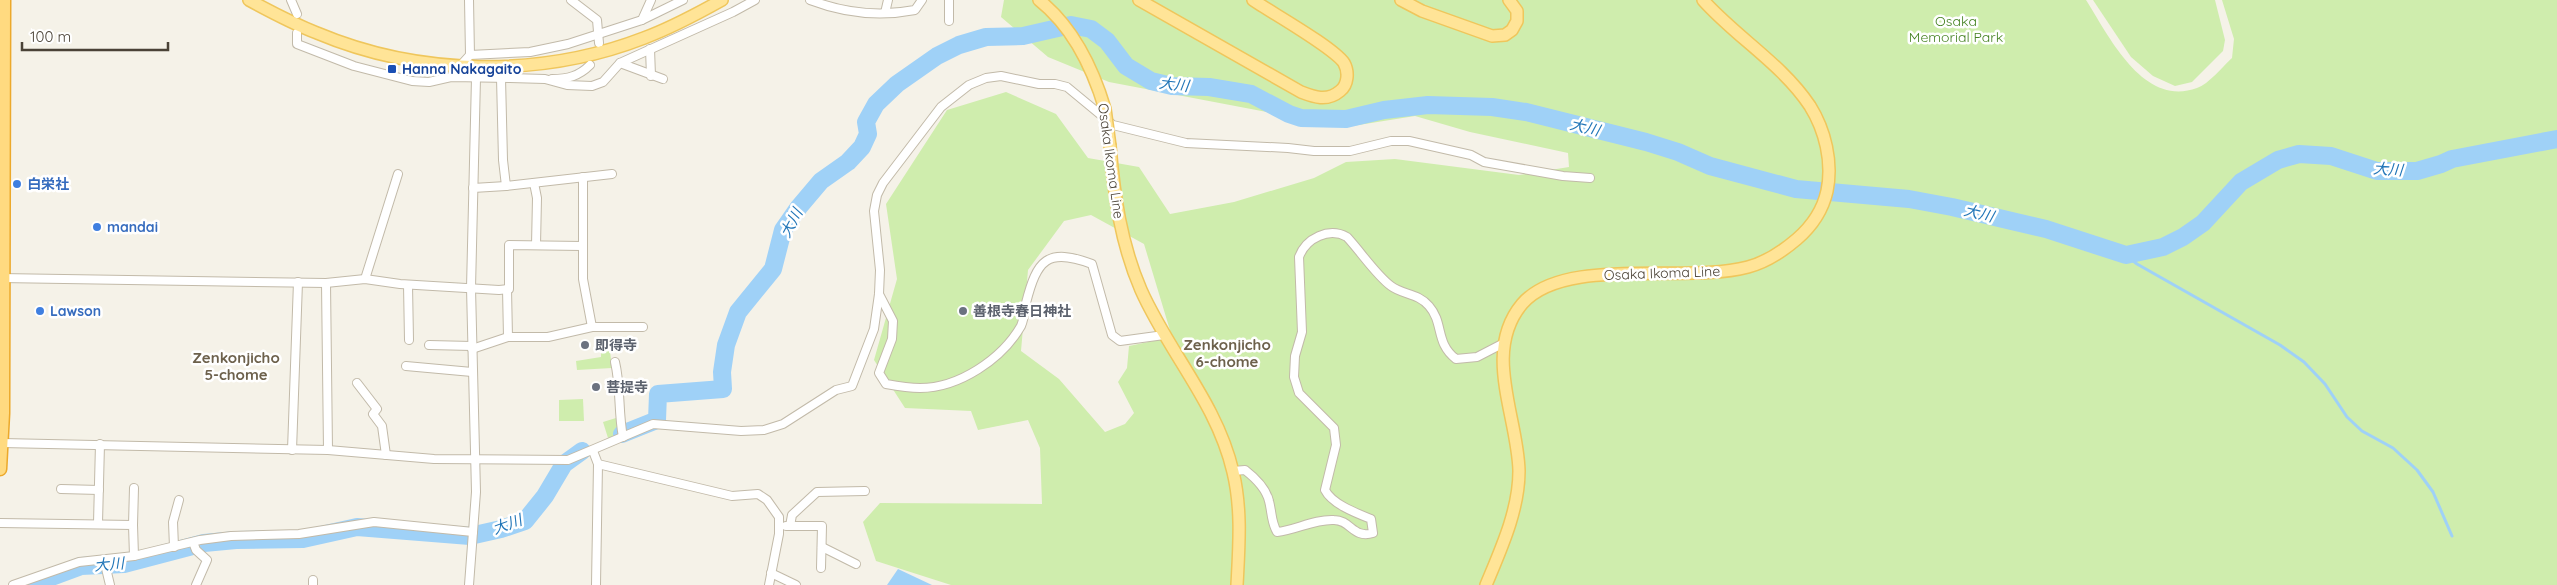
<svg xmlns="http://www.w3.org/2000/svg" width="2557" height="585" viewBox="0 0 2557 585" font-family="Quicksand,'Noto Sans JP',sans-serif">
<rect width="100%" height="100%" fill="#f5f2e8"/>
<g fill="#cfedad" fill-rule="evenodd">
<path d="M1004,0H2086C2109,36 2143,108 2197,88C2209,84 2222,67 2232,58L2234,39L2222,0H2557V585H951L876,561L863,522L880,503L1042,504L1040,448L1028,420L978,430L971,411L905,408L874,360L897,279L886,204L947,110L1006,92L1056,114L1088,158L1139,167L1170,214L1234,202L1314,178L1346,162L1395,159L1519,175L1569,167L1568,153L1470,132L1415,116L1346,127L1109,82L1048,57L1001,17ZM1091,215L1144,244L1172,337L1129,346L1127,368L1118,382L1134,413L1125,424L1105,432L1059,379L1021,351L1028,270L1064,221Z"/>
<polygon points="2093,0 2215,0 2225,40 2223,51 2192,82 2175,86 2153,76 2131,57"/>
<polygon points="610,351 612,368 577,370 576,361 601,357 601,352"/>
<polygon points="583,399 584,421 559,421 559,400"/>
<polygon points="616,418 621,434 608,438 603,422"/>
</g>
<polygon fill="#9fd1f7" points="898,569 932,585 887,585"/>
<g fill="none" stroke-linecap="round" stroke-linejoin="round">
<polyline stroke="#9fd1f7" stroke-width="3" points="2126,255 2137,264 2280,345 2304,362 2325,384 2347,417 2362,431 2393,448 2417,470 2433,492 2452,536"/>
<g stroke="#9fd1f7" stroke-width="18">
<polyline points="622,434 657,420 658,394 723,389 722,372 726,345 738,312 773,269 783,230 799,207 821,181 848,162 862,147 868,134 866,122 876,104 897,84 937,56 959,45 986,37 1023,36 1071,25 1091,29 1107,41 1126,66 1151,81 1172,86 1209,87 1251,94 1289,114 1301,118 1346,119 1384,110 1428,105 1492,107 1526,112 1646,142 1678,152 1710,166 1796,189 1909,199 1952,207 2046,229 2126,255 2163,247 2183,237 2203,223 2241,182 2278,160 2299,154 2331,156 2377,171 2417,171 2441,164 2452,159 2557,139"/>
<polyline points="30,585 81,566 124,564 204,543 236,540 303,539 357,527 470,536 501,529 525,521 545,496 564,464 582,451"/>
</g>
<g stroke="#c2baa9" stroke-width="10">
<g id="minor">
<polyline points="291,0 297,14"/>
<polyline points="571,0 597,20 599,43"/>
<path d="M810,0C844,13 879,17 915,10L922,0"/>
<polyline points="885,13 888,0"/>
<polyline points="642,20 683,0"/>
<polyline points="949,21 949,0"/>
<polyline points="297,33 297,44 354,66 412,81 429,82 451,77 510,78 545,79 567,85 592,86 603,82 620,63 733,12 755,0"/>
<polyline points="650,49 651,76"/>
<polyline points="470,55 530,52 568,44 642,20 651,0"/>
<polyline points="620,63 663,79"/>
<polyline points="461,65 470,55 469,0"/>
<polyline points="501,78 503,160 506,186 612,174"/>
<path d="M552,79C568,79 579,76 590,65"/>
<polyline points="583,177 583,279 592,327"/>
<polyline points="534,183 537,198 536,245"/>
<polyline points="473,188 506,186"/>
<polyline points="0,278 326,283 365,279 400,284 499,290 509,289 509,245 582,246"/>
<polyline points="365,279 398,174"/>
<polyline points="326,283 328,450"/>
<polyline points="408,285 409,340"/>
<polyline points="507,289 508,337"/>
<path d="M879,294L893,321L892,339L879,373L886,384C897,386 909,388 920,388C959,388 1002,359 1021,326C1024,319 1025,310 1026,303C1037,260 1047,247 1092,264L1112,335L1120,341L1164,335"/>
<polyline points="429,345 472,346"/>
<polyline points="472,349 508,337 548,337 592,327 643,327"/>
<path d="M615,362C621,387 618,412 623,437"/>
<polyline points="406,366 472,372"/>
<polyline points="357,383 377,409 373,414 382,426 386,455"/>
<polyline points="2,443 328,450 434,459 568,460 653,424 741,431 764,430 783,424 836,390 852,386 874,329 879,294 880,270 874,211 877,195 883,183 941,107 969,85 986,78 1001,76 1039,84 1055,84 1067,87 1113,125 1186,143 1288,148 1314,151 1350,151 1391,141 1409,141 1471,155 1484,162 1563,176 1590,178"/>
<polyline points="292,450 298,282"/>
<polyline points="593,451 598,464 732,496 758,494 767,500 779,517 779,534 769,585"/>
<path d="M1233,471L1245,470C1254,477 1266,488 1269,501C1272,512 1271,522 1277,532C1296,530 1314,519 1334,520C1351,520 1353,539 1373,533L1371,519C1356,513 1332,504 1325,490L1336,445L1334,428L1299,393L1294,377L1295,356L1302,332L1299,257C1306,238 1329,227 1347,237C1361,252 1376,275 1391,286C1403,295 1418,293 1429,306C1444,323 1435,343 1456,359L1477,357L1504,343"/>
<polyline points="61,489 99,490"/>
<polyline points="0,523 133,525 134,556"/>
<polyline points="98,523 100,444"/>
<polyline points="133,525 134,488"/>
<polyline points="786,526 822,526 821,568"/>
<polyline points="790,526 792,515 817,492 865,491"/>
<polyline points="193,542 196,550 207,560 196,585"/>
<polyline points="174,547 173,522 179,500"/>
<polyline points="822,547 856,564"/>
<polyline points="104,560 110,585"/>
<polyline points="771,573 796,585"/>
<polyline points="313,580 313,585"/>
<polyline points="13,585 79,562 134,556 200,540 231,536 299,534 374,522 473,532"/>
<polyline points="469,585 476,492 471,288 476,78"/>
<polyline points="596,585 598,464"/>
</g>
</g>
<g stroke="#efc65c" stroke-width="14">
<g id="primary">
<path d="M249,0C271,12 294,24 317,33C419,76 541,78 644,38C671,28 697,14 722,0"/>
<path d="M1039,0C1073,27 1093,69 1105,109"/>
<path d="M1139,0L1301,92C1314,97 1327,102 1340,91C1348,85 1349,72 1344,63C1333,47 1272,13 1253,0"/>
<polyline points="1401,0 1422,11 1492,36 1505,35 1512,30 1517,21 1517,11 1509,0"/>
<path d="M1110,146C1114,195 1121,244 1141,290C1169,353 1217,403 1233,472C1242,509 1239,547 1237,585"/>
<path d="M1486,585C1501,549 1519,510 1519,471C1518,417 1482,352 1522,304C1564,255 1686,284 1748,267C1767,262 1783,251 1797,239C1812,226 1823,209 1827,191C1833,162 1825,130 1810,106C1782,64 1736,37 1703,0"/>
</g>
</g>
<g stroke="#eca92b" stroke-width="15">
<polyline id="trunk" points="0,469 3,413 4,0"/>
</g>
<use href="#minor" stroke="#fff" stroke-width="8"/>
<use href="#primary" stroke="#ffe497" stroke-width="11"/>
<use href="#trunk" stroke="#ffda80" stroke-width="12"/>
<g stroke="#efc65c" stroke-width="14" stroke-linecap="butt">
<polyline id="primary-bridge" points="1105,109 1110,146"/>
</g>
<use href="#primary-bridge" stroke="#ffe497" stroke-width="11"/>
</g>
<rect fill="#1a4fb4" stroke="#fff" stroke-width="2" x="387" y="64" width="10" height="10" rx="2.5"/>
<g fill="#3f7fe0" stroke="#fff" stroke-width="2">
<circle cx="17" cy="184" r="5"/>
<circle cx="97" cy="227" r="5"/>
<circle cx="40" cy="311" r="5"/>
</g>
<g fill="#6b7280" stroke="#fff" stroke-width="2">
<circle cx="963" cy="311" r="5"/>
<circle cx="585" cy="345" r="5"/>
<circle cx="596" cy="387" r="5"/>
</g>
<g text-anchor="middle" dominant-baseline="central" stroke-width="5" stroke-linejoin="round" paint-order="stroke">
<g font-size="14" fill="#458222" stroke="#fff">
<text x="1956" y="21">Osaka<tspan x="1956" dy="16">Memorial Park</tspan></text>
</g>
<g font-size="14" font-weight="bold" fill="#164399" stroke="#fff" text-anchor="start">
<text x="402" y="69">Hanna Nakagaito</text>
</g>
<g font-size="14" fill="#4a4236" stroke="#fff">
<text transform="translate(1111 161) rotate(82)">Osaka Ikoma Line</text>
<text transform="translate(1662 273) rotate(-2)">Osaka Ikoma Line</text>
</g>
<g font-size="14" font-weight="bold" fill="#366cbe" stroke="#fff" text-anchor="start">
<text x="27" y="184">白栄社</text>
<text x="107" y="227">mandai</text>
<text x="50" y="311">Lawson</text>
</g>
<g font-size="14" font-weight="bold" fill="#5b616d" stroke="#fff" text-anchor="start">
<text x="973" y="311">善根寺春日神社</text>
<text x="595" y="345">即得寺</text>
<text x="606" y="387">菩提寺</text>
</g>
<g font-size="15" font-style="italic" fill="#2276b8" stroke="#fff">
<text transform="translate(1174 84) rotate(7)">大川</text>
<text transform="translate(1585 127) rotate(14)">大川</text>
<text transform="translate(2388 169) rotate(4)">大川</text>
<text transform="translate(1979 213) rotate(14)">大川</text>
<text transform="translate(791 223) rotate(-62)">大川</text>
<text transform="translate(507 524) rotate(-20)">大川</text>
<text transform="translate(109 564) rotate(-5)">大川</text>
</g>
<g font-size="15" font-weight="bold" fill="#6d614c" stroke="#fff">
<text x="1227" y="344">Zenkonjicho<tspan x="1227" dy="17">6-chome</tspan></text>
<text x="236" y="357">Zenkonjicho<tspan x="236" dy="17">5-chome</tspan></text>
</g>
</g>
<path d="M22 42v8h146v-8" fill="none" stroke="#4a4236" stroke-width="2.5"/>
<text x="30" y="42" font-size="15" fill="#4a4236" stroke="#ffffff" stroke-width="4" paint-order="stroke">100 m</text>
</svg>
